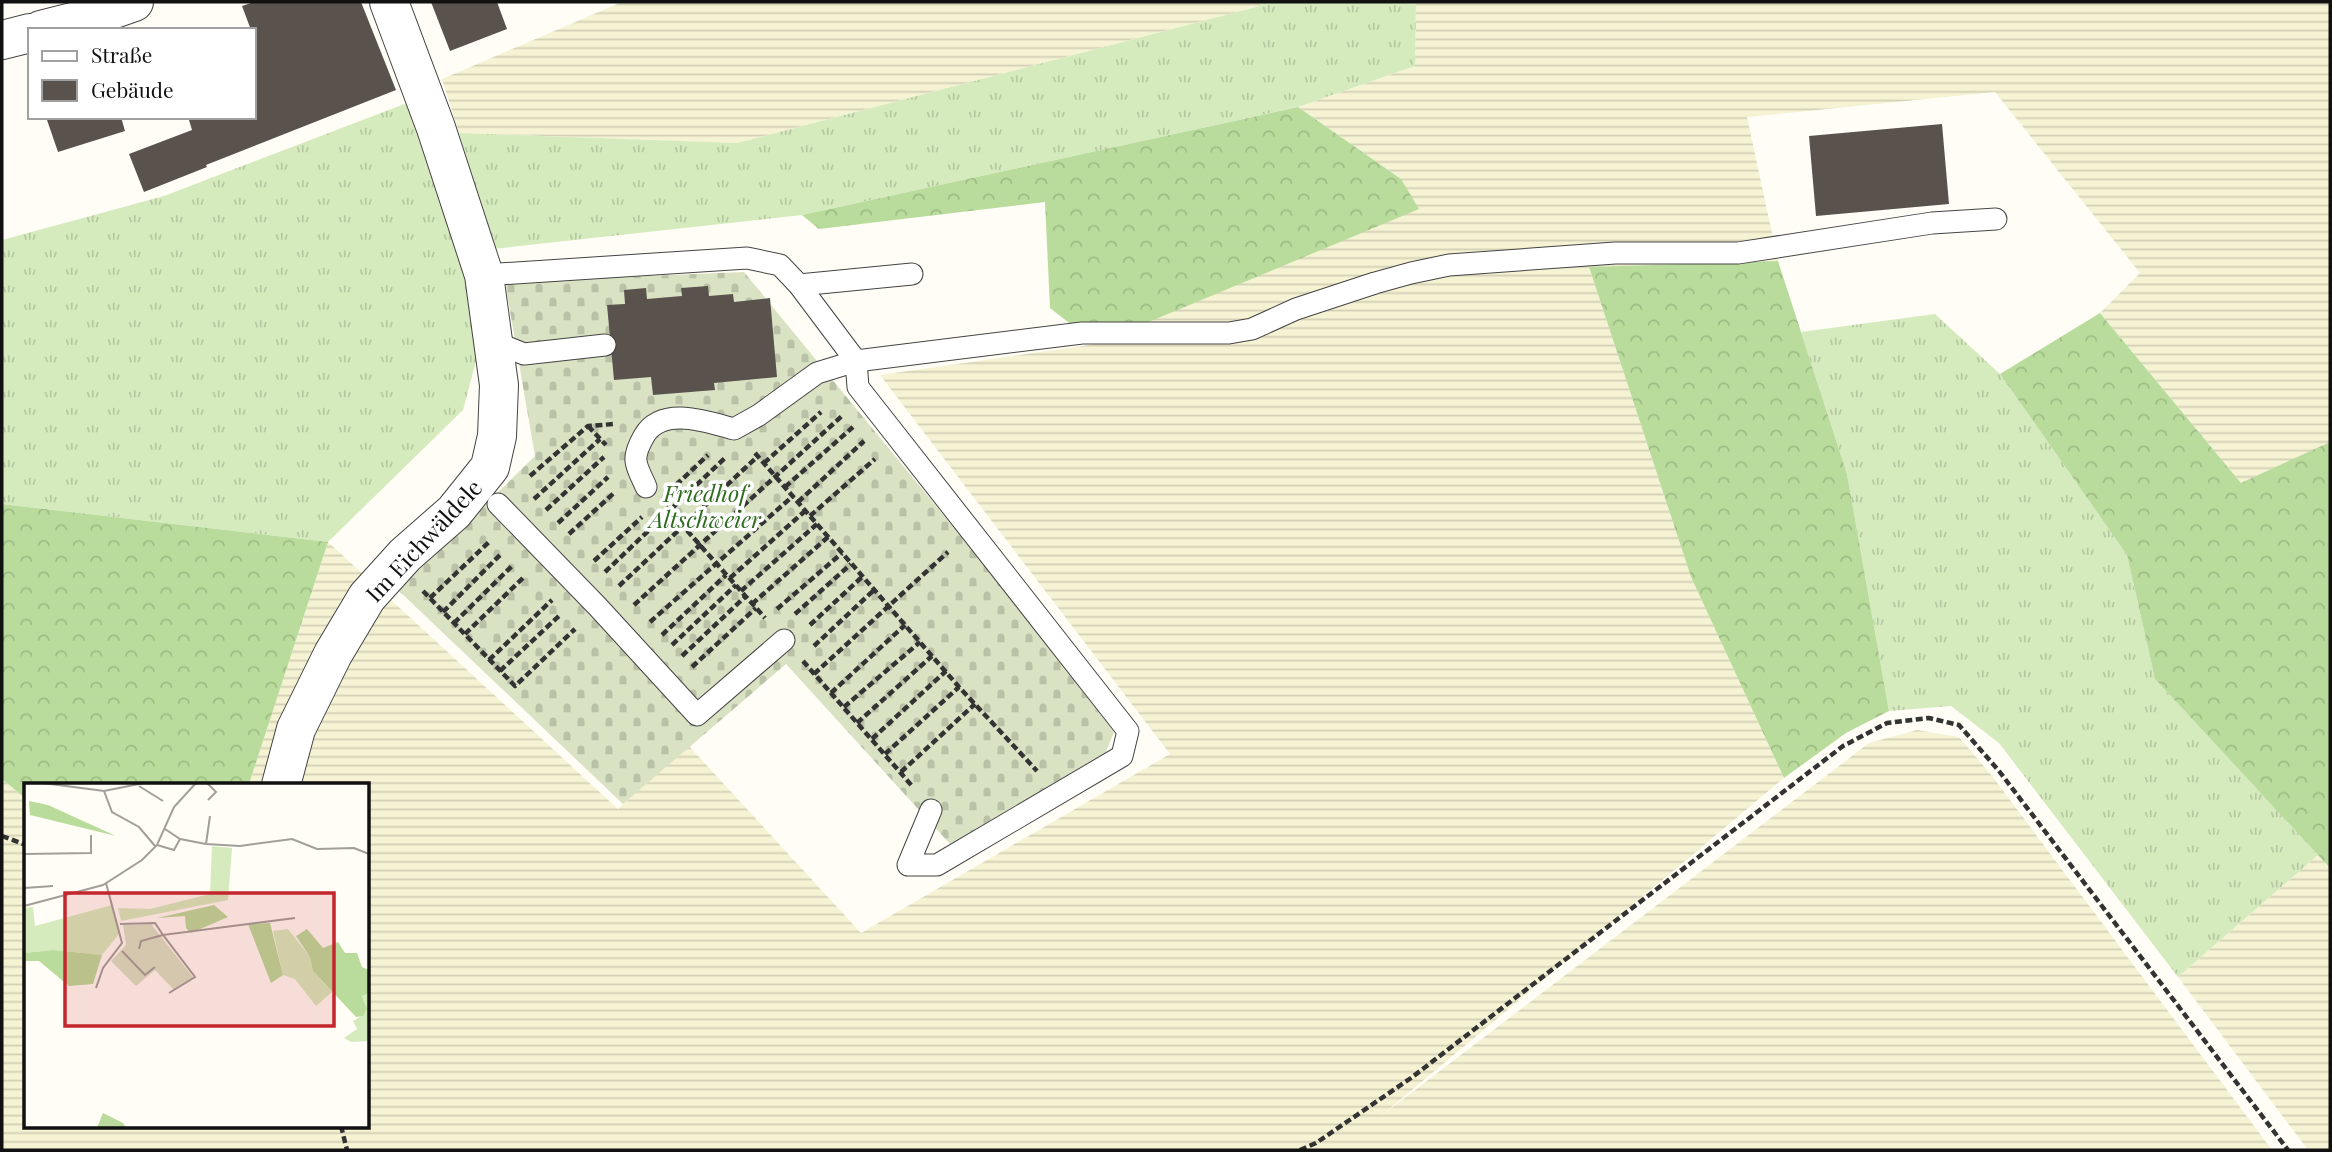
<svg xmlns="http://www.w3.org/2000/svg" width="2332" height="1152" viewBox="0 0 2332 1152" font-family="'Playfair Display',serif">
<defs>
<pattern id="farmland-rules" width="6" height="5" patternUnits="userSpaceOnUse" patternTransform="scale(1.75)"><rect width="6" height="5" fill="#f6f3d4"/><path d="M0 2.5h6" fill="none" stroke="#d2cfb5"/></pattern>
<pattern id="grass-tufts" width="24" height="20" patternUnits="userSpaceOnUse" patternTransform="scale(1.75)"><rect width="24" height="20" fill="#d5ebbd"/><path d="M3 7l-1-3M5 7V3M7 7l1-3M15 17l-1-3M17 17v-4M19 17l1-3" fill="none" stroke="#b6c8a1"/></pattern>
<pattern id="forest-crowns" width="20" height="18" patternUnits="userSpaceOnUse" patternTransform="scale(1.75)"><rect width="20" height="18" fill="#b9dc9c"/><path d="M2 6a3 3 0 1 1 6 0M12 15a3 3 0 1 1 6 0" fill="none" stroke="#9ebc85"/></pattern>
<pattern id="cemetery-stones" width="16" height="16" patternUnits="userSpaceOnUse" patternTransform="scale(1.75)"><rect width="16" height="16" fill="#d9e3c4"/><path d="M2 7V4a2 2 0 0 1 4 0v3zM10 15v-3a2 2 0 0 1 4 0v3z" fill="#b9c2a7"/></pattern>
</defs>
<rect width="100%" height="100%" fill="#fffdf5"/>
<g fill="url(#farmland-rules)">
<polygon points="622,2 1260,2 1260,6 737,143 459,133 442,79"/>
<polygon points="1416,2 2330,2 2330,442 2242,484 2100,313 2140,273 1995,92 1747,117 1778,261 1589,267 1691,577 1784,778 1381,1116 1869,743 1917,730 1959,737 1992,776 2272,1150 2,1150 2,779 26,799 26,1126 368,1126 368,785 249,784 328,542 618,809 688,745 861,933 1170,754 880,375 1096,344 1401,179 1298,107 1415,66"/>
<polygon points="2318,855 2330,868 2330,1150 2308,1150 2178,977"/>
</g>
<g fill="url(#grass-tufts)">
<polygon points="1260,2 1416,2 1415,66 1298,107 802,215 493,249 459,133 737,143 1260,6"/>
<polygon points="407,103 471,296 476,361 463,410 328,542 2,504 2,240 164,196"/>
<polygon points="1935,314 2000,374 2127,555 2155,679 2318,855 2178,977 1999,743 1951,706 1889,711 1847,474 1801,332"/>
</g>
<g fill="url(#forest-crowns)">
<polygon points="1298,107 1401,179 1419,209 1096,344 1050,308 1045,202 819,229 802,215"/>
<polygon points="1778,261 1847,474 1889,711 1846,733 1784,778 1691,577 1589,267"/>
<polygon points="2100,313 2241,483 2330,442 2330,868 2155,679 2127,555 2000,374"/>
<polygon points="2,504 328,542 249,784 26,785 26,799 2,779"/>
</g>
<polygon fill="url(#cemetery-stones)" points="744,272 973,551 1114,732 1106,752 950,844 786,664 623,804 398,590 535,456 505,282"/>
<g fill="#5a524d">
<polygon points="254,2 361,2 396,90 206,165 207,167 144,192 129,154 192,130 189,120 195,117 254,117 254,48 257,46 254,30 251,30 242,6"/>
<polygon points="431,2 497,2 507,29 450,51"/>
<polygon points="46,117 121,117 125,131 58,152"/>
<polygon points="1942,124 1949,204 1816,216 1809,136"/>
<polygon points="708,286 709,296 733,294 734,302 770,298 777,377 714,383 715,390 653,395 651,377 614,380 607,305 625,304 624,290 646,288 647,299 682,296 681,288"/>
</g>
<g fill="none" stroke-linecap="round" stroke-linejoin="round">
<g stroke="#444" stroke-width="23">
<g id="lane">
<polyline points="484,275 747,258 780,265 799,285 856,361 1082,333 1229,333 1252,329 1296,309 1375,283 1411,273 1449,265 1615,253 1738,253 1932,223 1996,219"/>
<polyline points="799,285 912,274"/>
<polyline points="492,341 524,354 605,345"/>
<path d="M646,487C643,479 637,470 636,461C635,453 640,443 644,436C662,405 708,422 734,429L759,415L817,373L856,361L858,387L1128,731L1122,756L937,865H908L931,810"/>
<polyline points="498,504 598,607 697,715 784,640"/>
</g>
</g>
<g stroke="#444" stroke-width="40">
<g id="street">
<polyline points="41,30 88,18 134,2"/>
<polyline points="2,40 30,33"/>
<polyline points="281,785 296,729 333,654 367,597 405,555 454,512 490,467 497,436 499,385 484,275 436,128 389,2"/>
</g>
</g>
<g stroke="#333" stroke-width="4.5" stroke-dasharray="7 3.5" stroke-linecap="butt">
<polyline points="588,426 606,445"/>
<polyline points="755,453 959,687 1037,771"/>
<polyline points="764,463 821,412"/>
<polyline points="530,476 588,426 614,424"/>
<polyline points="676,485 708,455"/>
<polyline points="785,487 853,427"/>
<polyline points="534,499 600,439"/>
<polyline points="798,502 864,441"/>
<polyline points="666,507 765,618"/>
<polyline points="546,510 604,457"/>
<polyline points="810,516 875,459"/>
<polyline points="558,523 608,477"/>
<polyline points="569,534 614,493"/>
<polyline points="594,561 642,517"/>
<polyline points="605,572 726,457"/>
<polyline points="730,578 805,511"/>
<polyline points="619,586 758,456"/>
<polyline points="423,591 515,686 575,629"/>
<polyline points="741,591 817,524"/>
<polyline points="430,598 490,541"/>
<polyline points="752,604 828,537"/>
<polyline points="634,605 843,415"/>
<polyline points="777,609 842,553"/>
<polyline points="443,612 502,553"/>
<polyline points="795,614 851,564"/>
<polyline points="650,622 793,496"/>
<polyline points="454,623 513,565"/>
<polyline points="810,625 862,577"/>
<polyline points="465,634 525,576"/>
<polyline points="662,635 726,575"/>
<polyline points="672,645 736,585"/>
<polyline points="814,646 874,590"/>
<polyline points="682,656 746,596"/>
<polyline points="489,660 552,600"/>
<polyline points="803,661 913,787"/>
<polyline points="692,667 756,608"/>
<polyline points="500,671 561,614"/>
<polyline points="814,674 948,552"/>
<polyline points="831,693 905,625"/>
<polyline points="844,707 920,642"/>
<polyline points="857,723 932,656"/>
<polyline points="872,739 946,671"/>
<polyline points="885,754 959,687"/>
<polyline points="901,772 975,704"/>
<polyline points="2,836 26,845"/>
<polyline points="341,1126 347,1150"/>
<polyline points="1300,1150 1316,1143 1411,1078 1843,746 1887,723 1929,718 1959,725 1999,771 2288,1150"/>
</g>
<use href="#lane" stroke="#fff" stroke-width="21"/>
<use href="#street" stroke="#fff" stroke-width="38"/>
</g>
<g text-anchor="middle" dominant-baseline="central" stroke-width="7" stroke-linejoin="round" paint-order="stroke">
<g font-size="23" font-style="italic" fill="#2f6b1f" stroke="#fff">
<text x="705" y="492">Friedhof<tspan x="705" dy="26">Altschweier</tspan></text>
</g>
<g font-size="23" fill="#111" stroke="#fff">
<text transform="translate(423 540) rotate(-47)">Im Eichwäldele</text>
</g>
</g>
<g transform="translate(24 783)">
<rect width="345" height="345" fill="#fffdf5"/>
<path d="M188,63L208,65L204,117L97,138L94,125L126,126L186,111ZM88,122L95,151L78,172L29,167L0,170V125L9,124L11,143ZM264,146L286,174L289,188L308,209L292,223L271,196L259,192L249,148ZM345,210V258L327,259L320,255L333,246L329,238L339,232L343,226L338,213Z" fill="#d5ebbd"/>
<path d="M5,18L24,22L92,53L6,32ZM190,122L204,134L167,150L162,145L161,133L133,135ZM246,140L259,192L247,200L224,141ZM283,146L299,165L314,159L321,170H333L338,184L345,187V210L338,213L343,226L339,233L332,234L289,188L286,174L272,153ZM29,167L78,172L69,201L45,203L15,178H0V170ZM79,330L99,340L102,345H73Z" fill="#b9dc9c"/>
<path d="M127,141L169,194L150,207L131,187L112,203L87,178L102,162L99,142Z" fill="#d9e3c4"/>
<path fill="none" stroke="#a09f9a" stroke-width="2" d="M19,0L80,8L120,0M183,0L192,9L184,17M115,3L139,18M80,8L88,29L115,44L131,63M141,46L156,56L182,61L216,63L268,56L293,66L330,65L345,71M182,61L186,33M133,62L150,67L156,56M0,71L67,70V52M0,105L29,103M0,123L79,102L118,77L133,62L150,24L172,0M96,141L131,140L139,152L271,135M115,166L117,158L139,152L171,194L145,210M98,168L121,192L131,184M72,205L79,185L98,160L82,100"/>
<path fill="#c4262e" fill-opacity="0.15" stroke="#c4262e" stroke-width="3.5" d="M41,110H310V243H41Z"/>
<rect width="345" height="345" fill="none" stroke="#111" stroke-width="3.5"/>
</g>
<rect width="2332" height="1152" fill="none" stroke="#111111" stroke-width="7"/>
<rect x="28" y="28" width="228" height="91" fill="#ffffff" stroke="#a0a0a0" stroke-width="2"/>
<rect x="42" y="51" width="35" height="10" fill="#ffffff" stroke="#a0a0a0" stroke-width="2"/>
<text x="91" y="63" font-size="21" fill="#111111">Straße</text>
<rect x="42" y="80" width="35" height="21" fill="#5a524d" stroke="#a0a0a0" stroke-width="2"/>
<text x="91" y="98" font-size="21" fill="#111111">Gebäude</text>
</svg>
